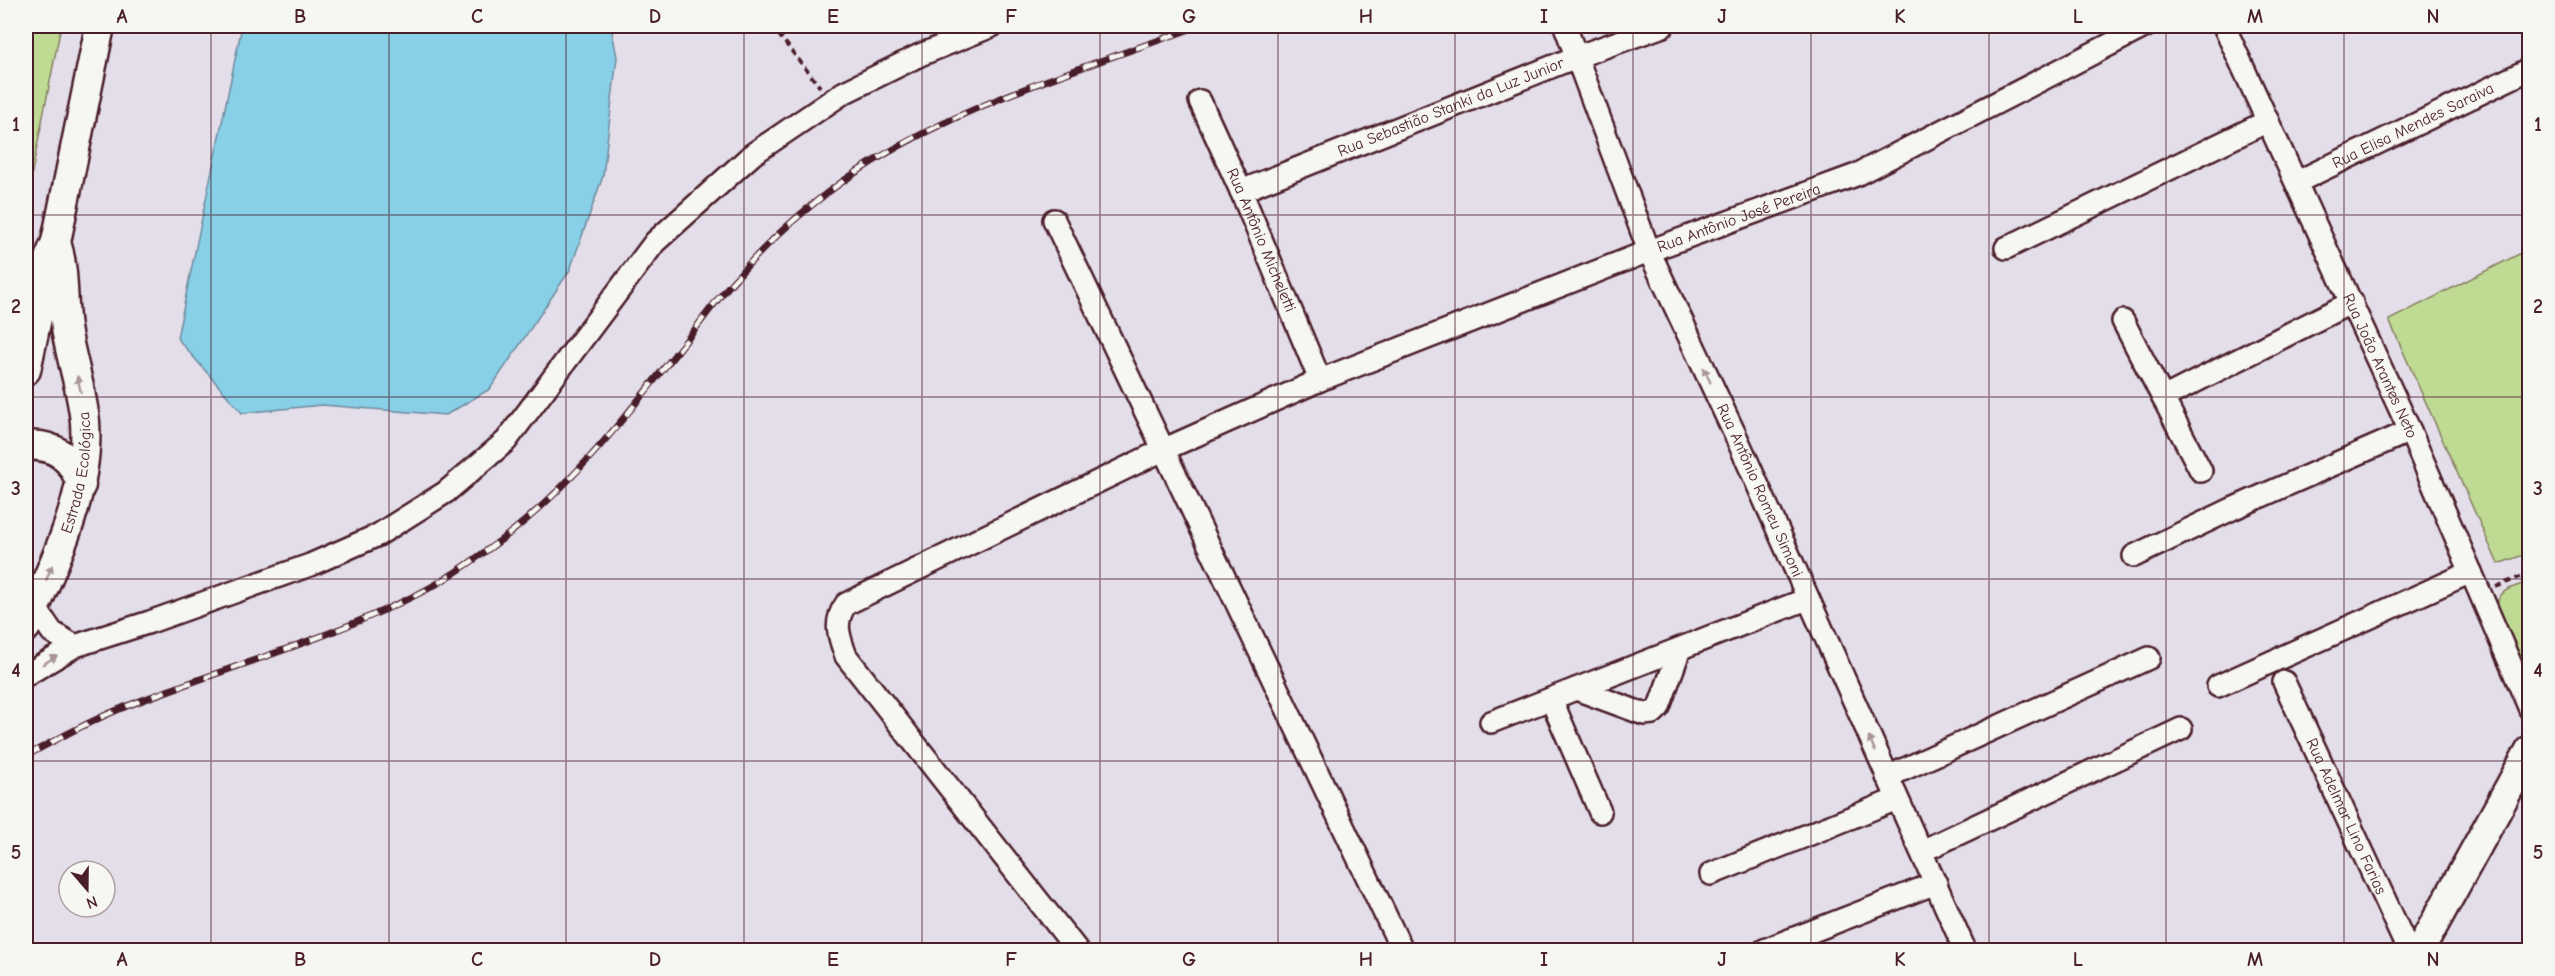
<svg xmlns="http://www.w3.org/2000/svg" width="2555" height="976" viewBox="0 0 2555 976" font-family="'Comic Neue',sans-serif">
<rect width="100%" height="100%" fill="#e4deea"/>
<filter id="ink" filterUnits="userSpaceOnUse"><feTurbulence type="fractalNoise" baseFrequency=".0167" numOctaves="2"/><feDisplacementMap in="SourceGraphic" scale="12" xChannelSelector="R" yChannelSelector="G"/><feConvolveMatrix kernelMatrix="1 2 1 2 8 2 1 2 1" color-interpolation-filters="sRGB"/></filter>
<g filter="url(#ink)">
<g fill="#bfdb93" stroke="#847d5f" stroke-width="1.5">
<polygon points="26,26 61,26 26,202"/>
<polygon points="2529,249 2529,553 2498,564 2389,320"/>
<path d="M2529,582V679L2497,609C2496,589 2514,587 2529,582Z"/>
</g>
<polygon fill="#87d0e7" stroke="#6f899c" stroke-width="1.5" points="242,26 611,26 617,57 603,176 570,270 490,389 446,415 322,405 242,413 177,338"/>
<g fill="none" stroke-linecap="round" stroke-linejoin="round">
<g stroke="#4a1f2b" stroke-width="26">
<g id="street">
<path id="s1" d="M1565,26L1649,251L1739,443L1965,950"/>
<path id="s2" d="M2224,26L2410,431L2530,709"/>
<path id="s3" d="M1200,101L1241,191L1320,380"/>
<path id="s4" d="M2297,182L2530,69"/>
<path id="s5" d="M1241,191L1576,57L1663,26"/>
<polyline points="1054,220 1402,950"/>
<polyline points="2006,248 2268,121"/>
<polyline points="2123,321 2201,471"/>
<polyline points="2163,398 2352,302"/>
<polyline points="2134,556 2232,509 2410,431"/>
<polyline points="35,607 52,632 75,646"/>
<polyline points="26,675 75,646 150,622 310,565 378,535 446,492 506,441 655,242 753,154 843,93 920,55 992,26"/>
<path id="s6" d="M2284,682L2408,950"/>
<polyline points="2218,686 2471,572"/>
<polyline points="1576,689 1644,714 1653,713 1659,707 1680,649"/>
<polyline points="1551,699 1600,812"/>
<polyline points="1491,722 1807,599"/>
<polyline points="1887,777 2149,658"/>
<polyline points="1922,851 2181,729"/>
<polyline points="1711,874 1897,799"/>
<path id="s7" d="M1077,950L846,656C839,637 833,622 846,604L1165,449L1320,380L1649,251L1856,175L2146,26"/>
<polyline points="1764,950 1936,883"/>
</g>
</g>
<g stroke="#4a1f2b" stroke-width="33">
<g id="secondary">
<polyline points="26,370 50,256 56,242 100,26"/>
<path d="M26,446C54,443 73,458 81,485"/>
<path id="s8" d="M26,627C54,565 90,491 85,422C82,390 71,360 66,328C62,299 65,270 56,242"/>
<polyline points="2420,950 2530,750"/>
</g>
</g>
<g stroke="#4a1f2b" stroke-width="4" stroke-dasharray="6 4.5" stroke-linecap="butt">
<polyline points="772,26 820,87"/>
<polyline points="2496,587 2530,573"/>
</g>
<use href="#street" stroke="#f6f6f2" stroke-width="21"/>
<use href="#secondary" stroke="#f6f6f2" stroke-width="28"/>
<g stroke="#4a1f2b" stroke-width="7">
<path id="rail" d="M26,756C59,738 92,720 127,706C224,668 325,641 418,594C447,580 475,559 501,540C577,483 634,405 693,332C707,313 721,294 737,277C776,233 822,193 872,162C972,100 1088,67 1198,26"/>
</g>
<use href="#rail" stroke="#f6f6f2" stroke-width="4.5" stroke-dasharray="14" stroke-linecap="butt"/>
</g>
<defs><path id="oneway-solid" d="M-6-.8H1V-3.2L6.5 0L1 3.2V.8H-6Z" transform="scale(1.5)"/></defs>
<g fill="#a99598">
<use href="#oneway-solid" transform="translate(1707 375) rotate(-115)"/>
<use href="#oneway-solid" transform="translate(79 384) rotate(-102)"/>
<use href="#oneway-solid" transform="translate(49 573) rotate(-68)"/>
<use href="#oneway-solid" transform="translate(50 660) rotate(-31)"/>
<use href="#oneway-solid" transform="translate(1872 744) rotate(-114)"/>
</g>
</g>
<path fill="none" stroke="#4a1f2b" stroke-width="1.5" stroke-opacity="0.55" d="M211,26V950M389,26V950M566,26V950M744,26V950M922,26V950M1100,26V950M1278,26V950M1455,26V950M1633,26V950M1811,26V950M1989,26V950M2166,26V950M2344,26V950M26,215H2530M26,397H2530M26,579H2530M26,761H2530"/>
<g text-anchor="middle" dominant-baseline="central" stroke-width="4.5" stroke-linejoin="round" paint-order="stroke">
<g font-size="16" fill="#4a1f2b" stroke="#f6f6f2">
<text stroke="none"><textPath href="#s5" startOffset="226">Rua Sebastião Stanki da Luz Junior</textPath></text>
<text stroke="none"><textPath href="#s4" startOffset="129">Rua Elisa Mendes Saraiva</textPath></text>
<text stroke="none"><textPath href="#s7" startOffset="1402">Rua Antônio José Pereira</textPath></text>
<text stroke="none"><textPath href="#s3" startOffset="152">Rua Antônio Micheletti</textPath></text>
<text stroke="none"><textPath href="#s2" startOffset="374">Rua João Arantes Neto</textPath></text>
<text stroke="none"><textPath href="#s8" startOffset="164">Estrada Ecológica</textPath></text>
<text stroke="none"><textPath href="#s1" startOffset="504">Rua Antônio Romeu Simoni</textPath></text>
<text stroke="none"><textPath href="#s6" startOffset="148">Rua Adelmar Lino Farias</textPath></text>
</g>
</g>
<rect width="2555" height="976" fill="none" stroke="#f6f6f2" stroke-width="66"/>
<g transform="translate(87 889) rotate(160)"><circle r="28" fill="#f6f6f2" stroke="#b1a0a2" stroke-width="1.5"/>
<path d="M0-4.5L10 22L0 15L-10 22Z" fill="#4a1f2b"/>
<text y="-9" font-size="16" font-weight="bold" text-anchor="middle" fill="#4a1f2b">N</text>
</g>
<rect x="33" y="33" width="2489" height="910" fill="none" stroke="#4a1f2b" stroke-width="2"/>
<g font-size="20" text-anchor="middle" font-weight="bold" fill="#4a1f2b">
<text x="122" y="23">A</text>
<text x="300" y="23">B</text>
<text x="477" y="23">C</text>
<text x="655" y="23">D</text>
<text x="833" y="23">E</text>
<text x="1011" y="23">F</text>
<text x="1189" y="23">G</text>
<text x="1366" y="23">H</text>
<text x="1544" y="23">I</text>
<text x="1722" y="23">J</text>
<text x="1900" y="23">K</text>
<text x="2078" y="23">L</text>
<text x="2255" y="23">M</text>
<text x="2433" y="23">N</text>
<text x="16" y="131">1</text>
<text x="2538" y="131">1</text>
<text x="16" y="313">2</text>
<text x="2538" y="313">2</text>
<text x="16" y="495">3</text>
<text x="2538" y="495">3</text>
<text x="16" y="677">4</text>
<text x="2538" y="677">4</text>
<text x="16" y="859">5</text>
<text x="2538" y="859">5</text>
<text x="122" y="966">A</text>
<text x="300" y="966">B</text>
<text x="477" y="966">C</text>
<text x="655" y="966">D</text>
<text x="833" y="966">E</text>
<text x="1011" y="966">F</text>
<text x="1189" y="966">G</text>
<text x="1366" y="966">H</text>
<text x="1544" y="966">I</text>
<text x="1722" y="966">J</text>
<text x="1900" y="966">K</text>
<text x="2078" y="966">L</text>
<text x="2255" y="966">M</text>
<text x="2433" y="966">N</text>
</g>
</svg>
